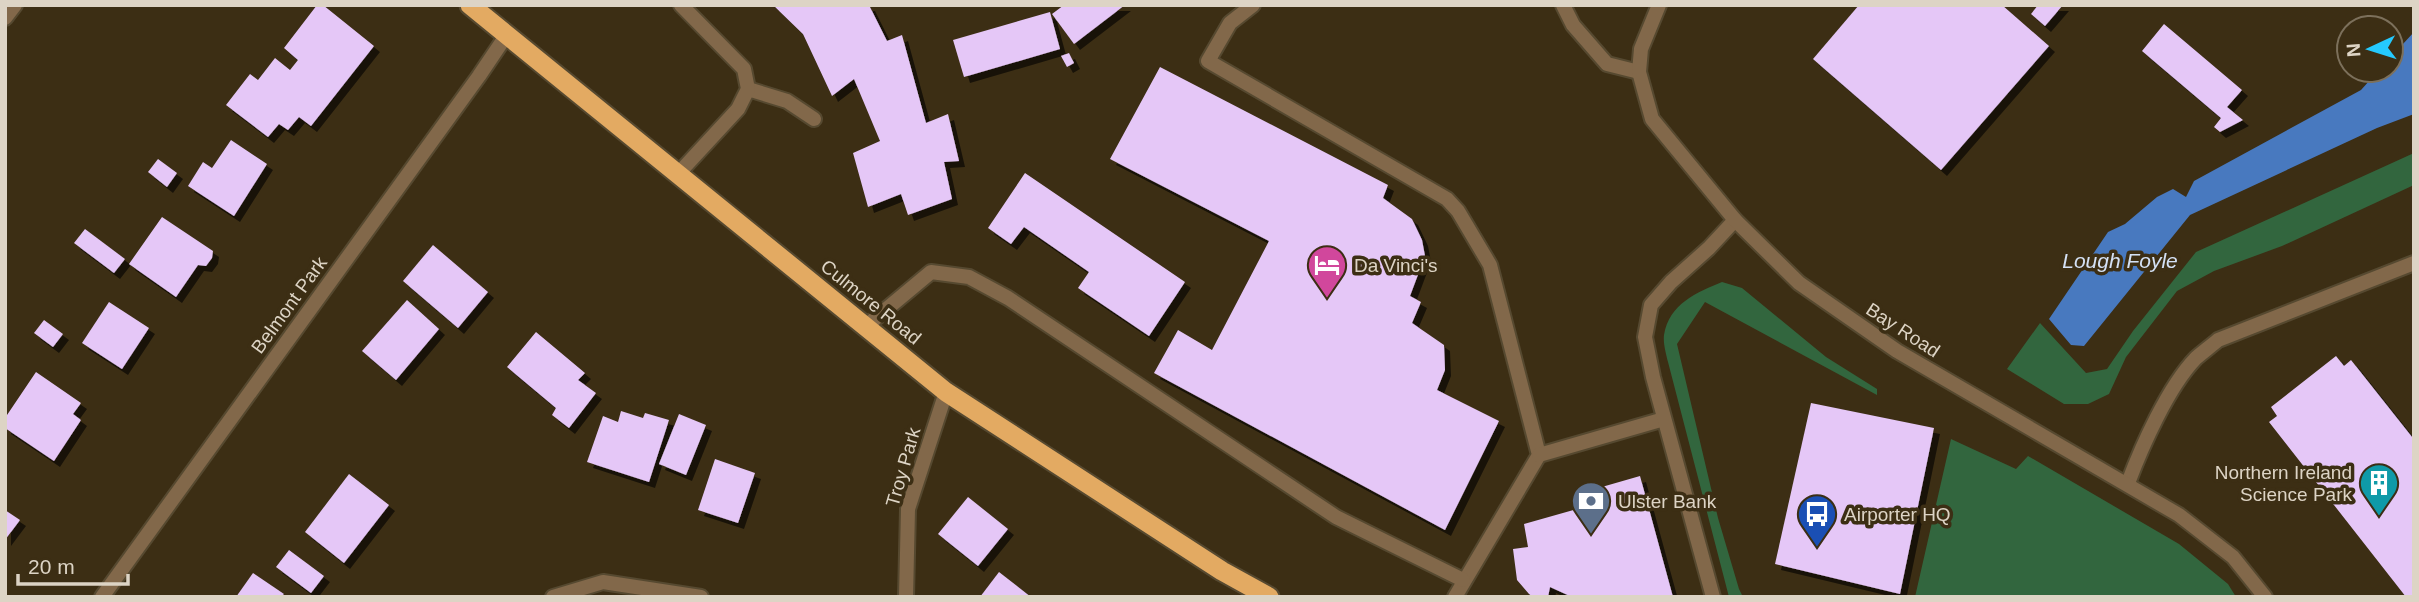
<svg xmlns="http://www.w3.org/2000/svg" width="2419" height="602" viewBox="0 0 2419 602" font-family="Arial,sans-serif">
<defs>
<filter id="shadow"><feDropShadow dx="6" dy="6" stdDeviation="0" flood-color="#0009"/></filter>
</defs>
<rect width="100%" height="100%" fill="#3c2e14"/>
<g fill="#32663e">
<polygon points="2414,153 2414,185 2282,246 2214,271 2177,291 2126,357 2109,394 2088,404 2064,404 2007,369 2040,323 2086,373 2107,369 2133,331 2196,252"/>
<path d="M1722,282L1742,288L1826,357L1877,389V395L1705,302L1677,344L1718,518L1739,589L1743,597H1729L1668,362C1666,354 1663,343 1664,335C1669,304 1697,292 1722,282Z"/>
<polygon points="1951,439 2016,469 2028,456 2179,544 2228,584 2236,597 1915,597"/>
</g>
<polygon fill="#4879bf" points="2414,32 2414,114 2377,128 2190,215 2084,346 2071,345 2049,319 2108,232 2125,224 2157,197 2173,189 2186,197 2194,181 2361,90 2379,70 2391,70 2391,57"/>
<g fill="#e5c7f7" filter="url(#shadow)">
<polygon points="317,5 323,5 374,46 311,126 299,117 288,130 279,124 268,137 226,105 250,74 258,80 275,58 290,70 298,60 284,48"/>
<polygon points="773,5 869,5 887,41 902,35 926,123 948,114 959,161 944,162 952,199 908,215 901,194 868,207 853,153 880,141 854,79 832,96 803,34"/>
<polygon points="1064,5 1125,5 1074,44 1052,14"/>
<polygon points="1859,5 2002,5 2049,46 1941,170 1813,59"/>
<polygon points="2038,5 2063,5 2045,26 2031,14"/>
<polygon points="1050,12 1060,49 964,77 953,40"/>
<polygon points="2164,24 2242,90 2227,107 2243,120 2220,132 2214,127 2221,118 2142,51"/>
<polygon points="1069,53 1074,63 1067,67 1061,56"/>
<polygon points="1160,67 1388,185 1383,198 1412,219 1422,240 1425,256 1410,296 1421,302 1412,323 1444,345 1445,370 1437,390 1499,421 1445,530 1154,373 1178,330 1212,350 1269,241 1110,159"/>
<polygon points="231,140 267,164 234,216 188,186 203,162 212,168"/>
<polygon points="158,159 177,173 167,187 148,172"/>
<polygon points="1025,173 1185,282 1149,336 1078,288 1089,272 1024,227 1011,244 988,228"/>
<polygon points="162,217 213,251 212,258 206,266 198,265 176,297 129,264"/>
<polygon points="85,229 125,259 114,273 74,243"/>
<polygon points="433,245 488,292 458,328 403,281"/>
<polygon points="407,300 439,329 396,380 362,351"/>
<polygon points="109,302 149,328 122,369 82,343"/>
<polygon points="44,320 63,334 53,347 34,333"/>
<polygon points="536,332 585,373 578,380 596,393 569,428 552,415 556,408 507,367"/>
<polygon points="2336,356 2344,366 2351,360 2412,437 2414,436 2414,597 2406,597 2269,422 2277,416 2271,407"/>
<polygon points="36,372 81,403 73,414 81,420 54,461 5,428 5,418"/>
<polygon points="1811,403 1934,428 1900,594 1775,564"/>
<polygon points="621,411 643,418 645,413 669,420 649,482 587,462 603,416 618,422"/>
<polygon points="679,414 706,425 686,475 659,464"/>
<polygon points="715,459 755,473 738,523 698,510"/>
<polygon points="349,474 389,505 344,563 305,532"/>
<polygon points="1640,476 1673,597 1572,597 1550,587 1548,597 1533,597 1529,594 1517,580 1513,549 1528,547 1524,524 1577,509 1574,495"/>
<polygon points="968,497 1008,529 978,566 938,534"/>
<polygon points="5,510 20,520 5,540"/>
<polygon points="289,550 324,576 311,593 276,567"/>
<polygon points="999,572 1031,597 980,597"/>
<polygon points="253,573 284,594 281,597 236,597"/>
</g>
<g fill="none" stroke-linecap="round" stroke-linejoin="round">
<g stroke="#564930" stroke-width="18">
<g id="service">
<polyline points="1253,5 1230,23 1208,61 1447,199 1458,211 1490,265 1539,455 1455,597"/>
<polyline points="865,327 931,272 969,277 1008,298 1336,517 1463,580"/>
<polyline points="1539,455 1664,419"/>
<path d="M2128,483C2142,446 2168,387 2196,358C2203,352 2211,346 2218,340L2414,263"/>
<polyline points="1713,597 1653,377 1645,337 1651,305 1671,282 1709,248 1735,220"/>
</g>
</g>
<g stroke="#564930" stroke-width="18">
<g id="minor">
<polyline points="1563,5 1573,25 1607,64 1639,72"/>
<polyline points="1659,5 1641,49 1639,72 1652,119 1735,220 1799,283 1897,351 2179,515 2233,557 2265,597"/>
<polyline points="5,18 15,5"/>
<polyline points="748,89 787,101 814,119"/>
<polyline points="678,174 738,109 748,89 744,69 681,5"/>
<polyline points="102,597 479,76 506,36"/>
<polyline points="553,597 603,582 701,597"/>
<polyline points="906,597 908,509 946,392"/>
</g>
</g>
<g stroke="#564930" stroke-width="23">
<polyline id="trunk" points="470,5 946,392 1222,571 1269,597"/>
</g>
<use href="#service" stroke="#82684a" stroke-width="14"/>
<use href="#minor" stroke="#82684a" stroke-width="14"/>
<use href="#trunk" stroke="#e3aa62" stroke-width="19"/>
</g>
<defs>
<g id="hotel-pin" transform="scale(2.0125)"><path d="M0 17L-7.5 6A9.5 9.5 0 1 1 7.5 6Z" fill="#d1479c" stroke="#3c2e14"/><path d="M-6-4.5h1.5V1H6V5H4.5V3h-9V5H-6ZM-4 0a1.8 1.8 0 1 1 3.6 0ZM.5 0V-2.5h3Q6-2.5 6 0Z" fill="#fff"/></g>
<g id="building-pin" transform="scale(2.0125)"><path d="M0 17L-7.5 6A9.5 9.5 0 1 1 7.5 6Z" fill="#0f9aa8" stroke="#3c2e14"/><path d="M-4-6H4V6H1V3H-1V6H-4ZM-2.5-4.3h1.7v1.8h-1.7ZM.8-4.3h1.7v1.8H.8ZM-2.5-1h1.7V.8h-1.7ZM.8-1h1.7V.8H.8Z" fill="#fff"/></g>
<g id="bank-pin" transform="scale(2.0125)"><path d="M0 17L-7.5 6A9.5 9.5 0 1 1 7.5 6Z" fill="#5c6f8a" stroke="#3c2e14"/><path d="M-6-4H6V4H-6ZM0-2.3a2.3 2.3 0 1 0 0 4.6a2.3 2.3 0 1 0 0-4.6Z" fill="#fff"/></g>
<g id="bus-pin" transform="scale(2.0125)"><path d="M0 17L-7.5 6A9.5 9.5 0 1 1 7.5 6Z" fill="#1a4fb4" stroke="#3c2e14"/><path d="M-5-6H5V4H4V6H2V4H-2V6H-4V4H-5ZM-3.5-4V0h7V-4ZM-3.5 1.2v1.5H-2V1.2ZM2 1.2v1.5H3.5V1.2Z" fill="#fff"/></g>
</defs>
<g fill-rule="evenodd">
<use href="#hotel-pin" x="1327" y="265"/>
<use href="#building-pin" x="2379" y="483"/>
<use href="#bank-pin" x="1591" y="501"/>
<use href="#bus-pin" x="1817" y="514"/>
</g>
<g text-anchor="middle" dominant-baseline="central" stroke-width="7" stroke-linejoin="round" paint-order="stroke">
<g font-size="19" fill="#ddd4c5" stroke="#3c2e14" text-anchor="start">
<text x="1354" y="265">Da Vinci's</text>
<text x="2352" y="472" text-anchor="end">Northern Ireland<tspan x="2352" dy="22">Science Park</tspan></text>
<text x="1618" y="501">Ulster Bank</text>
<text x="1844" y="514">Airporter HQ</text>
</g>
<g font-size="19" fill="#ddd4c5" stroke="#3c2e14">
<text transform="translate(871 302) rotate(39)">Culmore Road</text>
<text transform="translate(289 305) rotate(-54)">Belmont Park</text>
<text transform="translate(1903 330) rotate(33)">Bay Road</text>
<text transform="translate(903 467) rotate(-74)">Troy Park</text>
</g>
<g font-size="21" font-style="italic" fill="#d4e1f5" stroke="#3c2e14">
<text x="2120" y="260">Lough Foyle</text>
</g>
</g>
<rect width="2419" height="602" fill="none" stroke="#ddd4c5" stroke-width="14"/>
<g transform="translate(2370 49) rotate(266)"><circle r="33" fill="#3c2e14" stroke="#7c705b" stroke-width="2"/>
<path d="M0-5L12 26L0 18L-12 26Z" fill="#25c9fe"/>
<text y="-10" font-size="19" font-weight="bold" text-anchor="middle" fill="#ddd4c5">N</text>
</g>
<path d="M18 574v10h110v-10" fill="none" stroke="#ddd4c5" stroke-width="3.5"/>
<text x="28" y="574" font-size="21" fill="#ddd4c5" stroke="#3c2e14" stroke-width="5" paint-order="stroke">20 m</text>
</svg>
